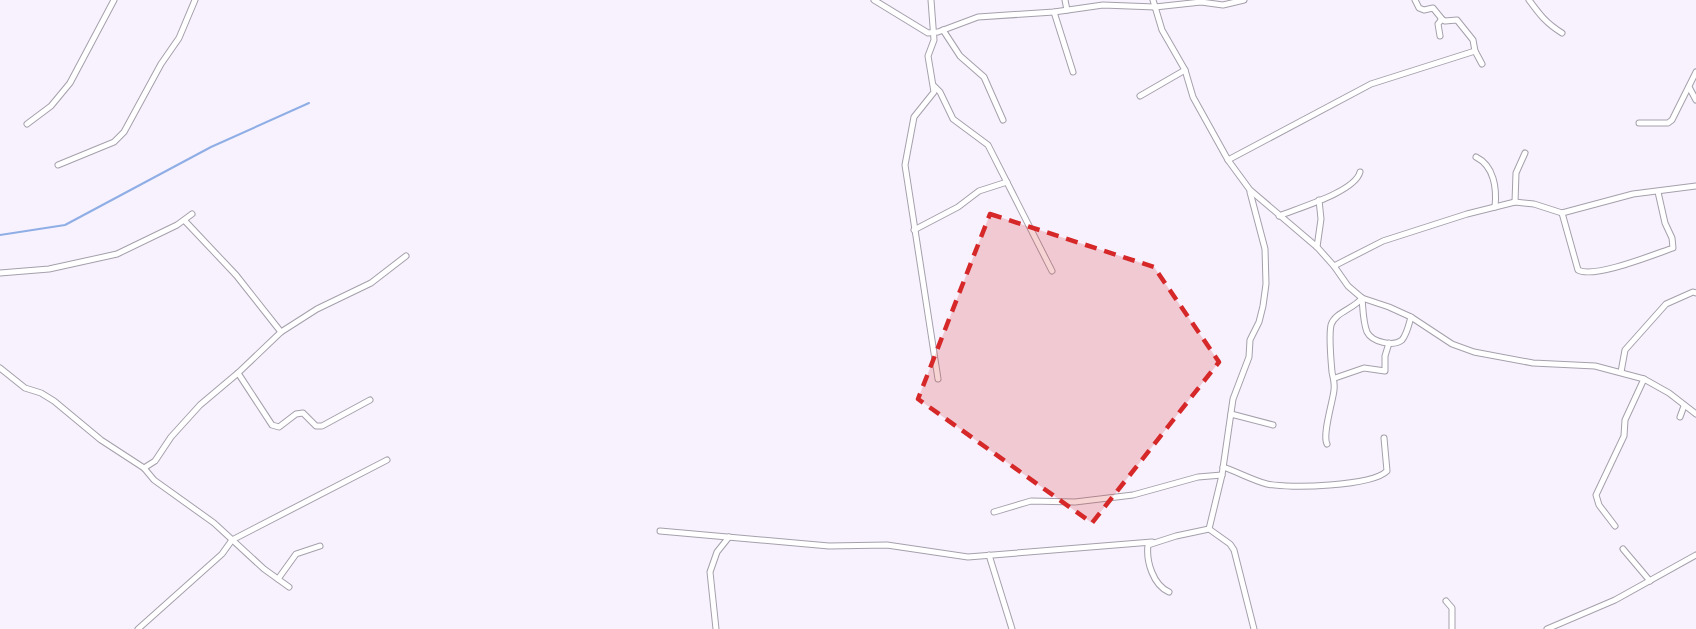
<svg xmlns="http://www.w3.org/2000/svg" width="1696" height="629" viewBox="0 0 1696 629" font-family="Roboto,sans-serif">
<rect width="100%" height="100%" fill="#f7f2fe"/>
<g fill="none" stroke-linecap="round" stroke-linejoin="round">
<polyline stroke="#8faee6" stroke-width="2" points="0,235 65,225 211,147 309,103"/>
<g stroke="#a5a0ab" stroke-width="7">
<g id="minor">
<polyline points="874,0 928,33 938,32 978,17 1054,12 1103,5 1155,7 1201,2 1223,5 1244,0"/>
<polyline points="931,0 934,40 928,56 934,92 914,117 905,165 938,379"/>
<polyline points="1065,0 1067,10"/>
<polyline points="1153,0 1162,30 1185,70 1193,97 1228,160 1250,190 1317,247 1334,266 1348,286 1362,298 1389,307 1411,317 1452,344 1474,352 1533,363 1595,366 1644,379 1669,393 1696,414"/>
<polyline points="1415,0 1419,8 1424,10 1433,8 1442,19 1438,24 1440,36"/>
<path d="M1529,0C1540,15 1546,23 1562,33"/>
<polyline points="1054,12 1073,72"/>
<polyline points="1441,19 1445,21 1457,20 1473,40 1475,51 1482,64"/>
<polyline points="943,30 960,56 984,77 1003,120"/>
<polyline points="934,86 940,92 953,119 988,145 1052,271"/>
<polyline points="1689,87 1696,100"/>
<polyline points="1140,96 1185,70"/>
<polyline points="1639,123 1668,123 1672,120 1696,72"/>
<polyline points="27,124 51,106 70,83 114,0"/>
<path d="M1476,157C1494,166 1497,188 1495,207"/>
<polyline points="1228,160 1371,84 1475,51"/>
<polyline points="58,165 114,142 124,132 161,64 179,38 195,0"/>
<polyline points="1515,202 1516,173 1525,153"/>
<path d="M1562,213L1578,270C1594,279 1655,254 1673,248L1672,238L1665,223L1658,192"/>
<path d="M1279,216C1298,208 1355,192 1360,172"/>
<polyline points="185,221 236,275 281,332"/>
<polyline points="914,230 958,207 979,191 1007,182"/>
<polyline points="1317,247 1321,219 1319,200"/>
<polyline points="1334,266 1383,241 1467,214 1515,202 1534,204 1562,213 1633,194 1696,186"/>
<polyline points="0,273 49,269 117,254 177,225 192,214"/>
<path d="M1362,298C1363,309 1363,322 1367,332C1372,342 1393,347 1402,340C1407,334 1409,324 1411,317"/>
<polyline points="0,368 25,388 41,393 54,401 101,440 144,468 154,480 214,523 264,569 289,587"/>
<polyline points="1621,372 1625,350 1666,304 1693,292 1696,293"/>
<polyline points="238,373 272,425 279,427 296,414 303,413 316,426 322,426 370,400"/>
<polyline points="1335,378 1364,368 1385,371 1385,356 1389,343"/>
<polyline points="1231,414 1273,425"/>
<polyline points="1680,417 1684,406"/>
<path d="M1327,444C1322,435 1333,401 1334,390C1335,383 1333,378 1332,372C1331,361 1329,335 1331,325C1335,312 1354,309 1362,298"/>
<path d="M1223,467C1238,472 1252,480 1267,484C1289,489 1372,486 1387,471L1384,438"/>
<polyline points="144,468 155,461 171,437 200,405 238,373 281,332 317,309 371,283 406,256"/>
<polyline points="994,512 1031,501 1075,502 1133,495 1198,477 1222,475"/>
<polyline points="1615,526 1599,505 1596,495 1624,436 1625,420 1644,379"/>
<polyline points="1209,529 1222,475 1233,399 1249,357 1250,340 1259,322 1263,306 1266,284 1265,249 1250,192"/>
<polyline points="660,531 829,546 887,545 968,557 1152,542"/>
<polyline points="1623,549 1650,581"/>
<polyline points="989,555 1012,629"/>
<polyline points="278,579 296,554 320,546"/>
<path d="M1169,592C1153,585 1146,561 1148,545L1176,536L1209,529L1230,544L1234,550L1254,629"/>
<polyline points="1446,601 1452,608 1452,629"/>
<polyline points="138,629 222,554 232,540 387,460"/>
<polyline points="716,629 710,572 717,552 729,537"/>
<polyline points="1547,629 1615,600 1696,555"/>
</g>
</g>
<use href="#minor" stroke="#fff" stroke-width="5"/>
</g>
<path fill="#d62828" fill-opacity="0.2" stroke="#d62828" stroke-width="4.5" stroke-dasharray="12 8" stroke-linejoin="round" d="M990,214L1154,267L1219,362L1092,523L918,399Z"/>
</svg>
